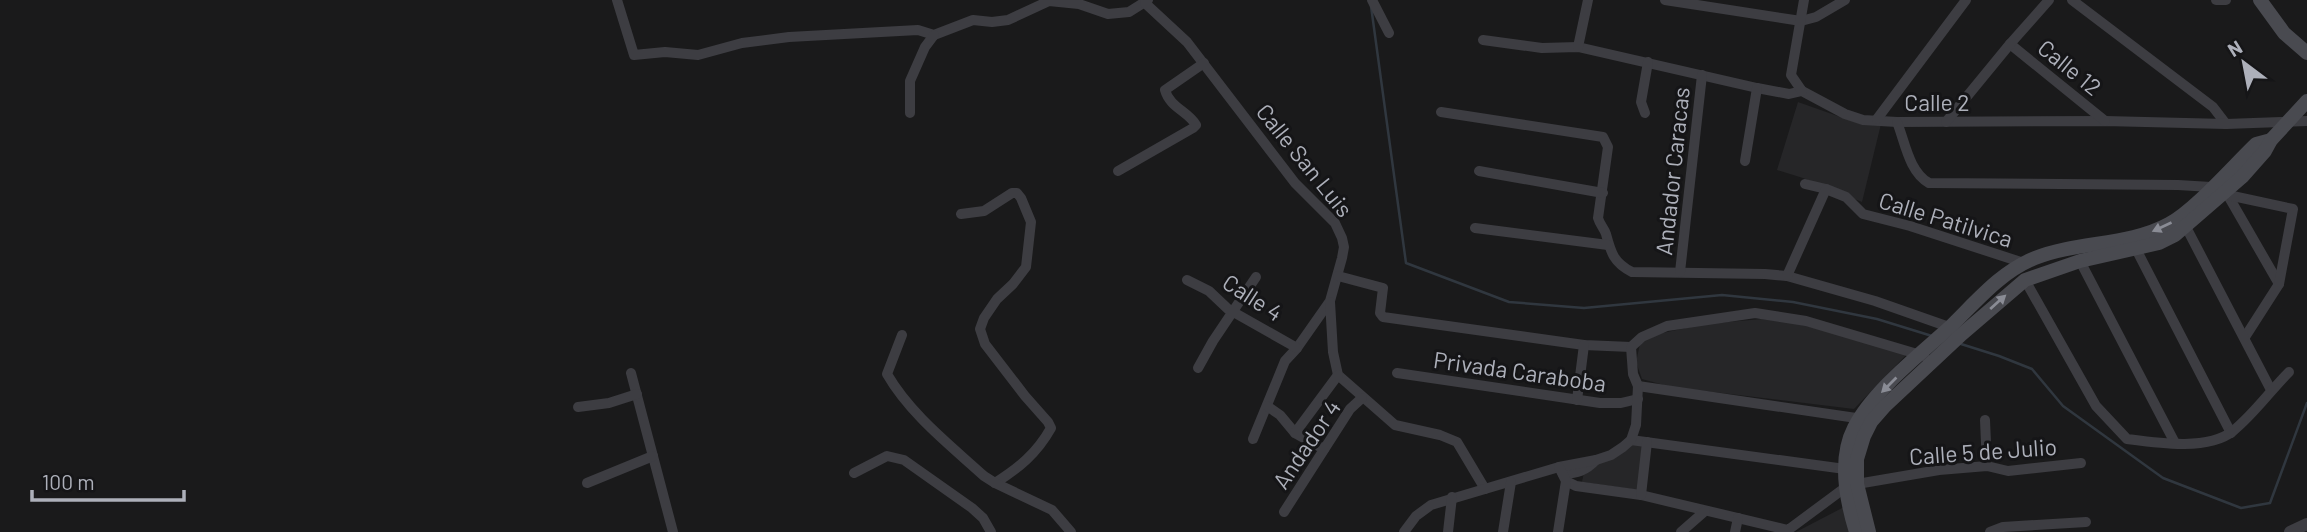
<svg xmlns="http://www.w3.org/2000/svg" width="2307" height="532" viewBox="0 0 2307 532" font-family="Barlow,sans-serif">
<rect width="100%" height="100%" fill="#1a1a1b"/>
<g fill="#262628">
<polygon points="1798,102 1863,125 1881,124 1862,202 1803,178 1777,170"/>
<polygon points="1762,319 1790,322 1830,332 1907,354 1854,409 1671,387 1642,379 1636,362 1640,344 1658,334 1704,324"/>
<polygon points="1631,442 1645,443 1638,490 1582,482 1584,472"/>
<polygon points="1844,507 1852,532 1796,532"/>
</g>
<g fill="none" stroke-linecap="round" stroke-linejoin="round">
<g stroke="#30373f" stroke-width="2.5">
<polyline points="1371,6 1406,263 1509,302 1584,308 1722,295 1793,302 1877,319 1932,336"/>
<polyline points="1961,344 1999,356 2032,369 2063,406 2163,478 2241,508 2270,503 2307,403"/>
</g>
<g stroke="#3d3d42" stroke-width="10">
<polyline points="617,0 634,55 665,52 698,55 742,43 789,37 918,30 934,35 973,20 992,22 1008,20 1049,1 1079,4 1108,14 1129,12 1148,0"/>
<polyline points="1372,0 1389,33"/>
<polyline points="1665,0 1801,21 1816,17 1845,0"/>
<polyline points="2072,0 2213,107 2226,124"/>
<polyline points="2216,0 2226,0"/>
<polyline points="1145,3 1187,42 1295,183 1335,223 1342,238 1344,247 1342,258 1330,301 1297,348 1285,361 1253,439"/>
<polyline points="1483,40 1542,48 1578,47 1757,88 1789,94 1802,91 1845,114 1863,120 1897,122 2105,121 2226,124 2307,121"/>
<polyline points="2010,44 2105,121"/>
<polyline points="1578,47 1588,0"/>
<polyline points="1802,91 1791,75 1804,0"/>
<path d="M1441,112L1603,137L1608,147L1598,218C1600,225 1604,228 1606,234C1611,253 1614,263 1632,272L1765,274L1787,276L1875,301L1952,328"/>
<polyline points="910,113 910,81 925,47 934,35"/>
<polyline points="1645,113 1641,102 1648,62"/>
<polyline points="1877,119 1966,0"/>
<path d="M1897,122C1905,142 1909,172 1929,183L2178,185L2211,187"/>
<polyline points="1946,122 2010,44 2049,0"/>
<polyline points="1745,161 1757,88"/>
<path d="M1118,171L1193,128L1196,125C1188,111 1170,108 1165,90L1204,63"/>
<polyline points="1479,171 1603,193"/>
<polyline points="1805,184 1826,189 1846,197 1863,214 1910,226 2024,263"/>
<polyline points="2226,192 2279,284"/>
<polyline points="2228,195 2293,209 2279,284 2245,337"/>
<path d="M961,214L984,211L1012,193H1017L1021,198L1031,222L1026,267L1013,284L997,299L984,318L980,329L985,344L1025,396L1048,422L1051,428C1037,453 1019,468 995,483"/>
<polyline points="2186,227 2271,390"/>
<polyline points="1475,228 1608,245"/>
<polyline points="2136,249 2231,433"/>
<polyline points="2080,261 2175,443"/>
<polyline points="1680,272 1702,75"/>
<polyline points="1338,276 1383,288 1380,313 1383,317 1584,345 1631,347"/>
<polyline points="1787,276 1826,189"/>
<polyline points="1187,280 1209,291 1228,309 1297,348"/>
<path d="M2025,280L2096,406L2127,439C2157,443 2208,451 2233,431C2254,414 2270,391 2289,372"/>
<polyline points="1330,302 1333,352 1338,375 1395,425 1440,435 1457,442 1485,489"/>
<path d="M902,335L887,374C910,414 950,445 984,476L995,483L1052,510L1071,532"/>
<polyline points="1198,368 1213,341 1256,277"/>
<polyline points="631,373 673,532"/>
<polyline points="1397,373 1600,403 1621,403 1638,399"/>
<polyline points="1638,386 1863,419"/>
<polyline points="1577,400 1584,345"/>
<polyline points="1267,406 1280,415 1295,433"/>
<polyline points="578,407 609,403 637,394"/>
<polyline points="1985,420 1987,466"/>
<polyline points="1631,440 1845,469"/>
<polyline points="1324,449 1295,433 1338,375"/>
<polyline points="854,473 887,456 904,460 972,508 983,518 991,532"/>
<path d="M1563,474C1577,473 1586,471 1596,460"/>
<polyline points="1566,481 1576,486 1641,495 1788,530 1846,487 1857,484 1939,470 1987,466 2008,471 2081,463"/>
<polyline points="587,483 653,456"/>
<polyline points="1641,495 1647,442"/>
<polyline points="1284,512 1350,409 1362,398"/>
<polyline points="1404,532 1416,516 1431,505 1559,467 1596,460 1611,455 1623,447 1631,440 1636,425 1638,386 1633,374 1631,347 1642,337 1667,326 1755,313 1806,321 1924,356"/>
<polyline points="1448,532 1452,497"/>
<polyline points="1503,532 1511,482"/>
<polyline points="1558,532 1566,481 1559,467"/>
<polyline points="1681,532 1705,511"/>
<polyline points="1735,532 1738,518"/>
<polyline points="1990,532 2003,527 2086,522"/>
</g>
<polyline stroke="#3d3d42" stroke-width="12" points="2290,532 2307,524"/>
<g stroke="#494a50" stroke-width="14">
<polyline points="2260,0 2284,33 2307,53"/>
<path d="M1856,532C1846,500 1838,459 1854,428C1872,392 1919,355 1949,328C1976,302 2000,272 2035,258C2078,241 2129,246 2169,224C2196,209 2232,167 2256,144L2271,140"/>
<polyline points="1869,532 1857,484 1857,459 1864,436 1871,422 1885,406 1962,334 2025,280 2080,261 2159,243 2175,235 2242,177 2265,151 2271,140 2307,101"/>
</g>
</g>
<defs><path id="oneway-solid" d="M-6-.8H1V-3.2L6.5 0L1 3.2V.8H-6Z" transform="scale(1.75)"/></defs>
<g fill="#8a8c95">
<use href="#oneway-solid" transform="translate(2162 227) rotate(155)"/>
<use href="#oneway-solid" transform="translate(1998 302) rotate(-42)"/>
<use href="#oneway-solid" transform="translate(1889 385) rotate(135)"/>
</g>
<g text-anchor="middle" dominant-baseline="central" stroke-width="6" stroke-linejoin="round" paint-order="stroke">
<g font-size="23" fill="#adb0ba" stroke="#151517">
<text transform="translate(2070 67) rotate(39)">Calle 12</text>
<text x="1937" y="102">Calle 2</text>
<text transform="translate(1305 160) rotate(51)">Calle San Luis</text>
<text transform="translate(1672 171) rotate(-84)">Andador Caracas</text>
<text transform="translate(1946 219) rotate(17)">Calle Patilvica</text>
<text transform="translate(1253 297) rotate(33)">Calle 4</text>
<text transform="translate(1520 371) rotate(8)">Privada Caraboba</text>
<text transform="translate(1306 444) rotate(-56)">Andador 4</text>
<text transform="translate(1983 451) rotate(-4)">Calle 5 de Julio</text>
</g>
</g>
<g transform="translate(2244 63) rotate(328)" stroke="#151517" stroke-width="5" paint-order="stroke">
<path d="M0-5L12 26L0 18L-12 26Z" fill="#adb0ba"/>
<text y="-10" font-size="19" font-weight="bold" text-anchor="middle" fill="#adb0ba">N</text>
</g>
<path d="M32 490v10h152v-10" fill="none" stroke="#adb0ba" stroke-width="3.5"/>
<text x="42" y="490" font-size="21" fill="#adb0ba" stroke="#151517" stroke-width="5" paint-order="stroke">100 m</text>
</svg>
